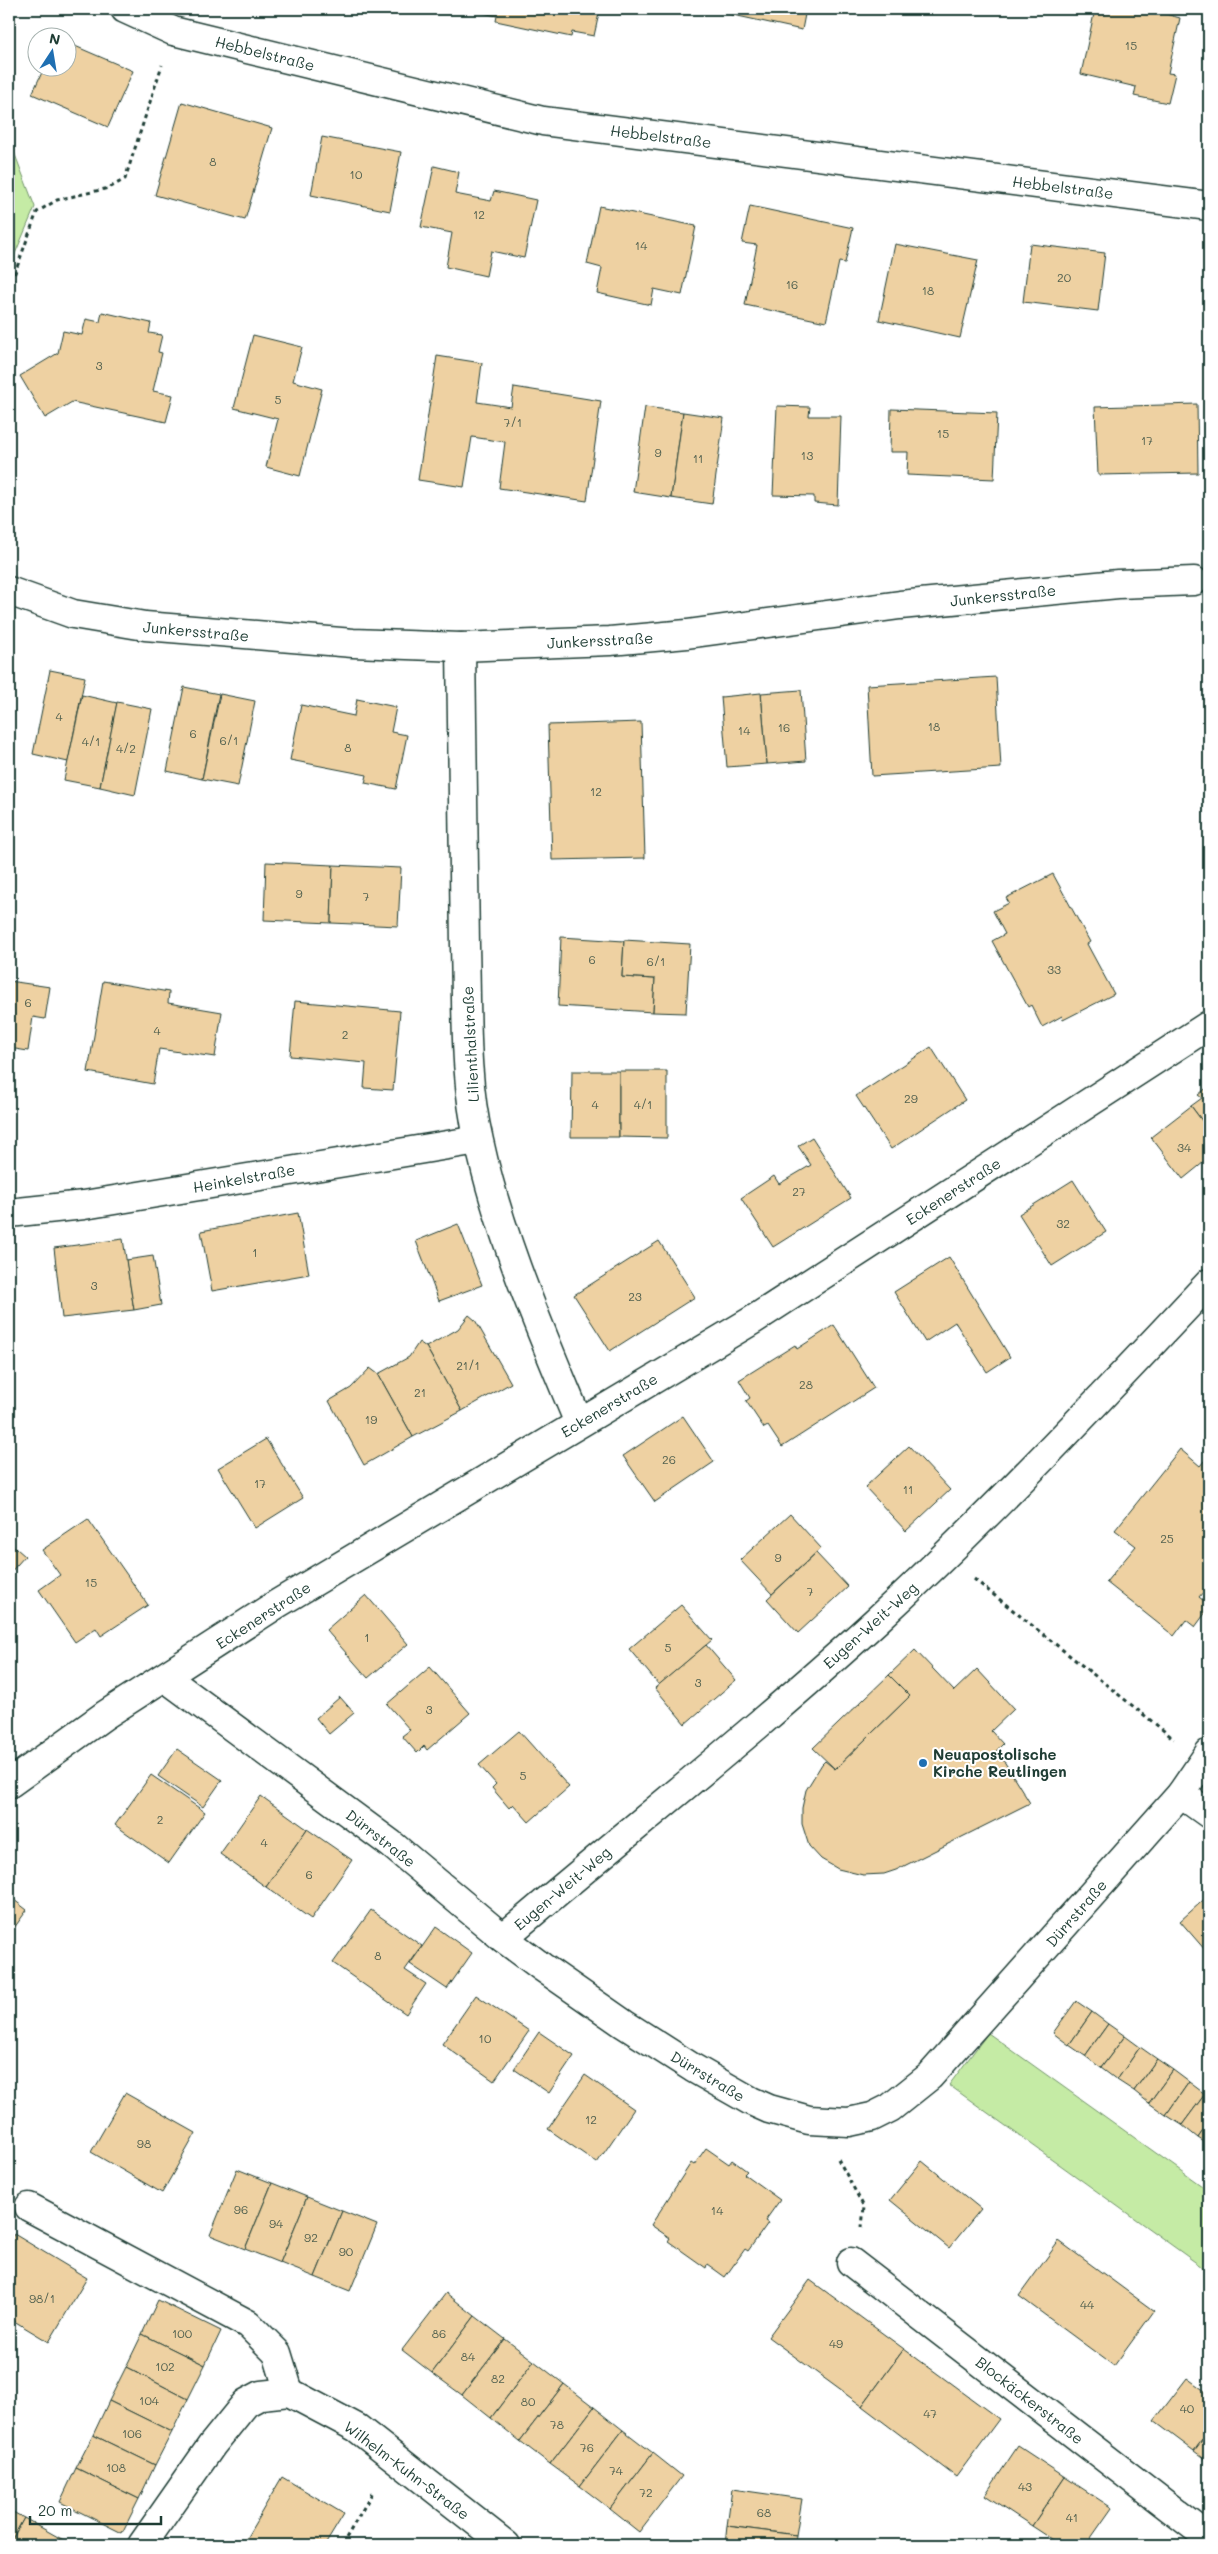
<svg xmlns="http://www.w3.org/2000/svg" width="1218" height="2554" viewBox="0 0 1218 2554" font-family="Mali,sans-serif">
<rect width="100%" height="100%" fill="#fff"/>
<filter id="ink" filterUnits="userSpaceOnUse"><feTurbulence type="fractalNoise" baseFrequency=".02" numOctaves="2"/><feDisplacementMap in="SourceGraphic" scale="10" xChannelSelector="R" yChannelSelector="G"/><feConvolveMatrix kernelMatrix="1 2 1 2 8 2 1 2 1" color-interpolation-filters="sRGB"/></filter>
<g filter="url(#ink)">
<g fill="#c5eba5" stroke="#72946c">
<polygon points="9,139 35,207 9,268"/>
<polygon points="988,2033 1209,2191 1209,2272 949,2085"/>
</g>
<g fill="#eed1a2" stroke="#1f3d34">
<polygon points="474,9 600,9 594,36 572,32 571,37 496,21 497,16 473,11"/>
<polygon points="725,9 806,9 802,30 724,13"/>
<polygon points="1095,9 1148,9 1180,18 1168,73 1175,74 1168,103 1134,96 1136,87 1081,74"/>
<polygon points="68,43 133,71 108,127 32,94 44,68 68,68"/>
<polygon points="182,102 272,128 245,220 155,195"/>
<polygon points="322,137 401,152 390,211 311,195"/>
<polygon points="434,166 459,172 455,194 491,201 494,191 536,200 524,258 491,251 486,276 446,267 452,233 421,227"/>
<polygon points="599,206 696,226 682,295 654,289 651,305 597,293 602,268 587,264"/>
<polygon points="750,206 853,228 845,263 839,262 826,322 745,305 757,245 742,243"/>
<polygon points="895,244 978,260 960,338 879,320"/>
<polygon points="1030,244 1105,253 1098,311 1023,302"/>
<polygon points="102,312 151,323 149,333 162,335 158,352 162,353 153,391 173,395 166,422 72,402 45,418 20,376 58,353 63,331 82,335 86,319 100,322"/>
<polygon points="253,335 302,347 293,381 322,389 300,476 266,467 278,419 234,408"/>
<polygon points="437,356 482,363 477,402 511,407 514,387 601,401 587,501 499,488 505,442 472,437 464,487 418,480"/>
<polygon points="1197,404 1198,473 1098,475 1095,407"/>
<polygon points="777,406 810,407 809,416 841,416 838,505 814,503 814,496 773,495"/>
<polygon points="645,407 683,412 671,498 633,492"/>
<polygon points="891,409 997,413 994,479 907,475 908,452 890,452"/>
<polygon points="683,412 724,418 712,504 671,498"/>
<polygon points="50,670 85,677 68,762 33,754"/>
<polygon points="996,677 1001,768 872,776 867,685"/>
<polygon points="184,687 219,694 202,779 167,771"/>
<polygon points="801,690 806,761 767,764 761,693"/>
<polygon points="761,693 767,764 727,767 721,697"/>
<polygon points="220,694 255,701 238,786 202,779"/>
<polygon points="82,695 117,703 100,787 64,780"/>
<polygon points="357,699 396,707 391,732 407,735 396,789 365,783 367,775 290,760 301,705 354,716"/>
<polygon points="117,702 152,709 135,795 100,787"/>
<polygon points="641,722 645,858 552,860 548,725"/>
<polygon points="266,862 333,865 331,923 264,920"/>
<polygon points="333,865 401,868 398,926 331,923"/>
<polygon points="1053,874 1090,942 1087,944 1114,994 1063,1020 1062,1016 1042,1027 1031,1005 1028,1007 992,941 1005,934 993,911 1009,903 1006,898"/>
<polygon points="561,937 624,941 622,977 655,979 653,1012 558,1006"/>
<polygon points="624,940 690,944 686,1013 653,1012 655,979 622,977"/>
<polygon points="9,981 50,987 45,1019 33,1017 28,1051 9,1048"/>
<polygon points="103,981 169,992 168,1003 222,1012 215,1057 159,1049 153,1084 88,1072"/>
<polygon points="295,1001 400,1011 393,1090 364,1088 366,1063 290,1056"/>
<polygon points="931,1047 965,1100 891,1149 856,1096"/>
<polygon points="572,1071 619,1071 619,1137 571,1137"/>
<polygon points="619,1071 667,1071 667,1138 619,1137"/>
<polygon points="1209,1086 1209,1130 1191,1106 1202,1098 1198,1095"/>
<polygon points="1191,1106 1209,1130 1209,1158 1183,1179 1151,1137"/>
<polygon points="812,1137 851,1198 773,1247 741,1198 774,1176 779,1184 811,1165 798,1146"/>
<polygon points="1073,1180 1106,1232 1052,1266 1019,1214"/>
<polygon points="298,1213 309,1274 212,1291 201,1231"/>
<polygon points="458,1224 482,1285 439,1301 416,1241"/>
<polygon points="123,1239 134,1310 62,1318 54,1248"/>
<polygon points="659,1241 695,1297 610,1351 574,1295"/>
<polygon points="153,1256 161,1305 134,1310 126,1260"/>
<polygon points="949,1257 1010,1357 987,1372 955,1322 925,1342 894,1292"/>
<polygon points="469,1315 475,1320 511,1383 462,1411 426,1347 458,1329"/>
<polygon points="834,1325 874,1388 782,1447 768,1426 764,1428 746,1401 750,1398 739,1380 795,1345 797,1349"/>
<polygon points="419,1342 426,1347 462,1411 413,1437 378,1374 409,1357"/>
<polygon points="370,1368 378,1374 413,1437 364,1465 329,1401 351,1388"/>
<polygon points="683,1416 714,1462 655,1502 623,1456"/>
<polygon points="266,1439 303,1498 255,1528 218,1468"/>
<polygon points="909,1446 950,1490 906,1531 865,1487"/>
<polygon points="1180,1449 1200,1466 1209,1455 1209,1585 1199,1597 1209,1605 1209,1608 1195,1627 1186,1620 1174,1636 1106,1582 1136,1546 1115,1530"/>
<polygon points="790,1514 821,1548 772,1594 740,1560"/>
<polygon points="88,1519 148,1605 101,1636 96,1628 75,1642 39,1590 60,1575 42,1550"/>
<polygon points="9,1542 25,1556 9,1574"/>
<polygon points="816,1553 848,1587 798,1633 767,1599"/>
<polygon points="366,1595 408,1644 368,1678 326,1630"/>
<polygon points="681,1605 712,1640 659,1685 629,1649"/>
<polygon points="706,1645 736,1680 685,1724 655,1688"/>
<polygon points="915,1650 954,1691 977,1669 1014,1709 991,1731 1003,1744 997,1750 1030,1803 896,1870 884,1874 863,1875 838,1869 821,1859 809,1846 802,1824 802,1808 806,1790 822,1764 825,1761 835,1769 910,1696 889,1675"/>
<polygon points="430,1667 470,1713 427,1750 424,1746 417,1753 402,1736 410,1730 387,1704"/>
<polygon points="889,1675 910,1696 835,1769 813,1748"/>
<polygon points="340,1697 354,1713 329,1734 316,1718"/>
<polygon points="519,1731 569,1787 529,1822 513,1804 509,1808 492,1788 496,1784 479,1765"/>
<polygon points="177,1749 222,1780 203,1807 158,1776"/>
<polygon points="151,1775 205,1812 169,1863 115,1825"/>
<polygon points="261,1796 307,1829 266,1887 220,1854"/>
<polygon points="307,1829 352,1860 311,1919 266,1887"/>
<polygon points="1209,1895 1209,1948 1206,1951 1180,1921"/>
<polygon points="9,1896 27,1910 9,1935"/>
<polygon points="371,1910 422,1946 405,1970 426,1984 406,2014 333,1963"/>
<polygon points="436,1927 472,1953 447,1989 410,1964"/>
<polygon points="476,1995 529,2031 494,2081 442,2044"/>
<polygon points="1076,2001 1092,2012 1069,2045 1053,2033"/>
<polygon points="1092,2012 1108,2024 1085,2056 1069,2045"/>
<polygon points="1108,2024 1125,2036 1101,2068 1085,2056"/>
<polygon points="539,2032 574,2056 549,2093 514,2069"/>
<polygon points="1125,2036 1140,2047 1117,2080 1101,2068"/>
<polygon points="1140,2047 1157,2059 1134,2091 1117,2080"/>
<polygon points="1157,2059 1173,2070 1149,2103 1134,2091"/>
<polygon points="1173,2070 1189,2082 1166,2115 1149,2103"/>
<polygon points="585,2075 634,2109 597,2163 548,2129"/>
<polygon points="1189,2082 1205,2094 1182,2125 1166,2115"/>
<polygon points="125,2093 196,2133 162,2193 91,2152"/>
<polygon points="1205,2094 1209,2097 1209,2122 1198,2138 1182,2125"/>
<polygon points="1209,2122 1209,2145 1198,2138"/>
<polygon points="706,2148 729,2164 732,2160 747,2171 744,2174 780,2200 765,2221 768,2223 748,2251 745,2249 725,2277 707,2264 706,2268 668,2241 670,2238 651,2225 691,2163 694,2165"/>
<polygon points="922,2161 981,2209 949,2248 890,2200"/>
<polygon points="237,2169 272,2183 245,2249 210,2235"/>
<polygon points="272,2183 307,2197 280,2263 245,2249"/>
<polygon points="307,2197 342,2211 315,2277 280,2263"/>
<polygon points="342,2211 377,2225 350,2291 315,2277"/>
<polygon points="14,2234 87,2278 49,2342 9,2318 9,2243"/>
<polygon points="1059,2241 1154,2311 1114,2366 1019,2296"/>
<polygon points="810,2280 904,2349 862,2406 768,2337"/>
<polygon points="446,2293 475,2316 432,2373 402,2350"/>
<polygon points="158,2300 221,2331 205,2365 142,2334"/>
<polygon points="475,2316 505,2339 462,2395 432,2373"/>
<polygon points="142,2334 205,2365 188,2399 126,2367"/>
<polygon points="505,2339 534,2361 491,2418 462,2395"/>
<polygon points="904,2349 999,2419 956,2477 862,2406"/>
<polygon points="534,2361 564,2384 520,2441 491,2418"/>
<polygon points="126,2367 188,2399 172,2432 109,2401"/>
<polygon points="1187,2378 1209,2394 1209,2431 1194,2451 1154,2421"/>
<polygon points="564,2384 594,2407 550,2464 520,2441"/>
<polygon points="109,2401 172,2432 155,2465 93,2435"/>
<polygon points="594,2407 623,2430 580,2486 550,2464"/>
<polygon points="623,2430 653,2453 610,2509 580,2486"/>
<polygon points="1209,2431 1209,2462 1194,2451"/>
<polygon points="93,2435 155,2465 139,2499 76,2468"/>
<polygon points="1018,2446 1065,2477 1032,2526 985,2495"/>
<polygon points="653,2453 682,2476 639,2532 610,2509"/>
<polygon points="76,2468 139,2499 122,2533 60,2502"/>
<polygon points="282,2477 344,2514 325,2545 249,2545 244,2542"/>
<polygon points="1065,2477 1112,2508 1086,2545 1061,2545 1032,2526"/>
<polygon points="732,2489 802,2499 796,2535 727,2526"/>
<polygon points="9,2510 24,2518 9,2545"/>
<polygon points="24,2518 58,2537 53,2545 9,2545"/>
<polygon points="727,2526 796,2535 795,2545 725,2545"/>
<polygon points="58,2537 73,2545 53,2545"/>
</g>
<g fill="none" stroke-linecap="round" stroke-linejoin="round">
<g stroke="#1f3d34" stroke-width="31">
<g id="minor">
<polyline points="125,9 173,31 543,121 1209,206"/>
<polyline points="9,591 73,614 145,626 353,643 461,647 610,641 687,634 900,605 1118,584 1194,581"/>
<path d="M461,647C462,747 463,847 465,946C467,1011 464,1078 479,1141C500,1238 541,1331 579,1423"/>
<polyline points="9,1213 84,1205 478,1140"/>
<polyline points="166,1678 391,1844 503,1938 542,1967 624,2024 693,2068 751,2101 769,2109 809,2120 849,2122 872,2117 890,2108 930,2076 1181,1794 1209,1753"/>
<polyline points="9,1784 105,1715 277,1604 753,1320 1209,1025"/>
<polyline points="1181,1794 1209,1814"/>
<path d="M503,1938C627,1832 756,1731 876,1621C992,1514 1101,1398 1209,1283"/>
<polyline points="29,2207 248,2324 277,2353 289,2392"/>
<polyline points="851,2262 1209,2538"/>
<polyline points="142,2545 212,2445 246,2403 261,2395 289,2392 357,2428 506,2545"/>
</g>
</g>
<g stroke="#1f3d34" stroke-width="3" stroke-dasharray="4 4" stroke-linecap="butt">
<polyline points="9,289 37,212 57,200 109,188 125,179 162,65"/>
<polyline points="974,1579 1174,1739"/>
<polyline points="838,2159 864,2207 862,2227"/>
<polyline points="342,2545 374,2490"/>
</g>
<use href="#minor" stroke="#fff" stroke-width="28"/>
</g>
</g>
<circle fill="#1f6fb2" stroke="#fff" stroke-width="2" cx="923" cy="1763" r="5"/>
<g text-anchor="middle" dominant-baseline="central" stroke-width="4" stroke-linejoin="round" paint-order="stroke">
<g font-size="12" fill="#536250">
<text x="1131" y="45">15</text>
<text x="213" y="161">8</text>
<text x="356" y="174">10</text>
<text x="479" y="214">12</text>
<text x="641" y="245">14</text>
<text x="1064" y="277">20</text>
<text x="792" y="284">16</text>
<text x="928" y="290">18</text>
<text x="99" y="365">3</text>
<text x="278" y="399">5</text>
<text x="513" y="422">7/1</text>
<text x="943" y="433">15</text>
<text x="1147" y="440">17</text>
<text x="658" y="452">9</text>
<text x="807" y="455">13</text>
<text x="698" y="458">11</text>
<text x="59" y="716">4</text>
<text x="934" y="726">18</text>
<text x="784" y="727">16</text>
<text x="744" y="730">14</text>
<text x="193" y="733">6</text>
<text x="229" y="740">6/1</text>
<text x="91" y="741">4/1</text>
<text x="348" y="747">8</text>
<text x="126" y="748">4/2</text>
<text x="596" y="791">12</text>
<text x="299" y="893">9</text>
<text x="366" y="896">7</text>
<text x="592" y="959">6</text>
<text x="656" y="961">6/1</text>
<text x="1054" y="969">33</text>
<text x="28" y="1002">6</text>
<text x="157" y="1030">4</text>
<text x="345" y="1034">2</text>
<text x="911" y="1098">29</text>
<text x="595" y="1104">4</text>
<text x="643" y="1104">4/1</text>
<text x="1184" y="1147">34</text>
<text x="799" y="1191">27</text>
<text x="1063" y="1223">32</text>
<text x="255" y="1252">1</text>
<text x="94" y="1285">3</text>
<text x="635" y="1296">23</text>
<text x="468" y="1365">21/1</text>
<text x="806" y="1384">28</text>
<text x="420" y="1392">21</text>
<text x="371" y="1419">19</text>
<text x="669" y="1459">26</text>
<text x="260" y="1483">17</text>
<text x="908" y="1489">11</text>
<text x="1167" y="1538">25</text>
<text x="778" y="1557">9</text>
<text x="91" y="1582">15</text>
<text x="810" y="1591">7</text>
<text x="367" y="1637">1</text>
<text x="668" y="1647">5</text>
<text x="698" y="1682">3</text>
<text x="429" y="1709">3</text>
<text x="523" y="1775">5</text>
<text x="160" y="1819">2</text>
<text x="264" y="1842">4</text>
<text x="309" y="1874">6</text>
<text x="378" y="1955">8</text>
<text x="485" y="2038">10</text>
<text x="591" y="2119">12</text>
<text x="144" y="2143">98</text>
<text x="241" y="2209">96</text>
<text x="717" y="2210">14</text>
<text x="276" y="2223">94</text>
<text x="311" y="2237">92</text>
<text x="346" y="2251">90</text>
<text x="42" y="2298">98/1</text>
<text x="1087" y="2304">44</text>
<text x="182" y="2333">100</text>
<text x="439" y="2333">86</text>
<text x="836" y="2343">49</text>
<text x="468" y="2356">84</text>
<text x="165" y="2366">102</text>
<text x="498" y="2378">82</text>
<text x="149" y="2400">104</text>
<text x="528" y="2401">80</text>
<text x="1187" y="2408">40</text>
<text x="930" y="2413">47</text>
<text x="557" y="2424">78</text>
<text x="132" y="2433">106</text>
<text x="587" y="2447">76</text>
<text x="116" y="2467">108</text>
<text x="616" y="2470">74</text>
<text x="1025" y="2486">43</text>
<text x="646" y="2492">72</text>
<text x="764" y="2512">68</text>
<text x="1072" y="2517">41</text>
</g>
<g font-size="15" fill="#1f3d34" stroke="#fff">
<text transform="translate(265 53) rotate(14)">Hebbelstraße</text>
<text transform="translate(661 136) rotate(7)">Hebbelstraße</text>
<text transform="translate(1063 187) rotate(7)">Hebbelstraße</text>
<text transform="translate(1003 595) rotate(-6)">Junkersstraße</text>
<text transform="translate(196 631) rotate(5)">Junkersstraße</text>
<text transform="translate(600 640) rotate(-3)">Junkersstraße</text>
<text transform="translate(470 1044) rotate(-93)">Lilienthalstraße</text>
<text transform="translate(244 1178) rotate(-10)">Heinkelstraße</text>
<text transform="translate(953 1191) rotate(-33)">Eckenerstraße</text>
<text transform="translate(609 1405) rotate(-31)">Eckenerstraße</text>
<text transform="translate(263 1615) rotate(-33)">Eckenerstraße</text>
<text transform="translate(870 1625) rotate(-42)">Eugen-Weit-Weg</text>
<text transform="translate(381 1838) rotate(38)">Dürrstraße</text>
<text transform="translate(562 1888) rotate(-40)">Eugen-Weit-Weg</text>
<text transform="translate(1076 1913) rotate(-49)">Dürrstraße</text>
<text transform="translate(708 2076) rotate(31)">Dürrstraße</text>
<text transform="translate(1030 2400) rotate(38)">Blockäckerstraße</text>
<text transform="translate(407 2470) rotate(37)">Wilhelm-Kuhn-Straße</text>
</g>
<g font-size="15" font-weight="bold" fill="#1f3d34" stroke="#fff" text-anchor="start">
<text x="933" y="1754">Neuapostolische<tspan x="933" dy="17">Kirche Reutlingen</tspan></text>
</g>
</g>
<rect width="1218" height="2554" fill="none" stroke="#fff" stroke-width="30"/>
<rect x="15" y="15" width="1188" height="2524" fill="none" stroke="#1f3d34" stroke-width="2" filter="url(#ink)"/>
<g transform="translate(52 52) rotate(12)"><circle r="24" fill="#ffffff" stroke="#a5b1ae"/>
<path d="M0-4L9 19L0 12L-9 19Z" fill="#1f6fb2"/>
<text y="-8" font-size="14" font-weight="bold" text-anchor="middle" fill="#1f3d34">N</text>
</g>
<path d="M30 2516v8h131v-8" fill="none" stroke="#1f3d34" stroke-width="2.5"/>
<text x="38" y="2516" font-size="15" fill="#1f3d34" stroke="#ffffff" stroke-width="4" paint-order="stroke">20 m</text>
</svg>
